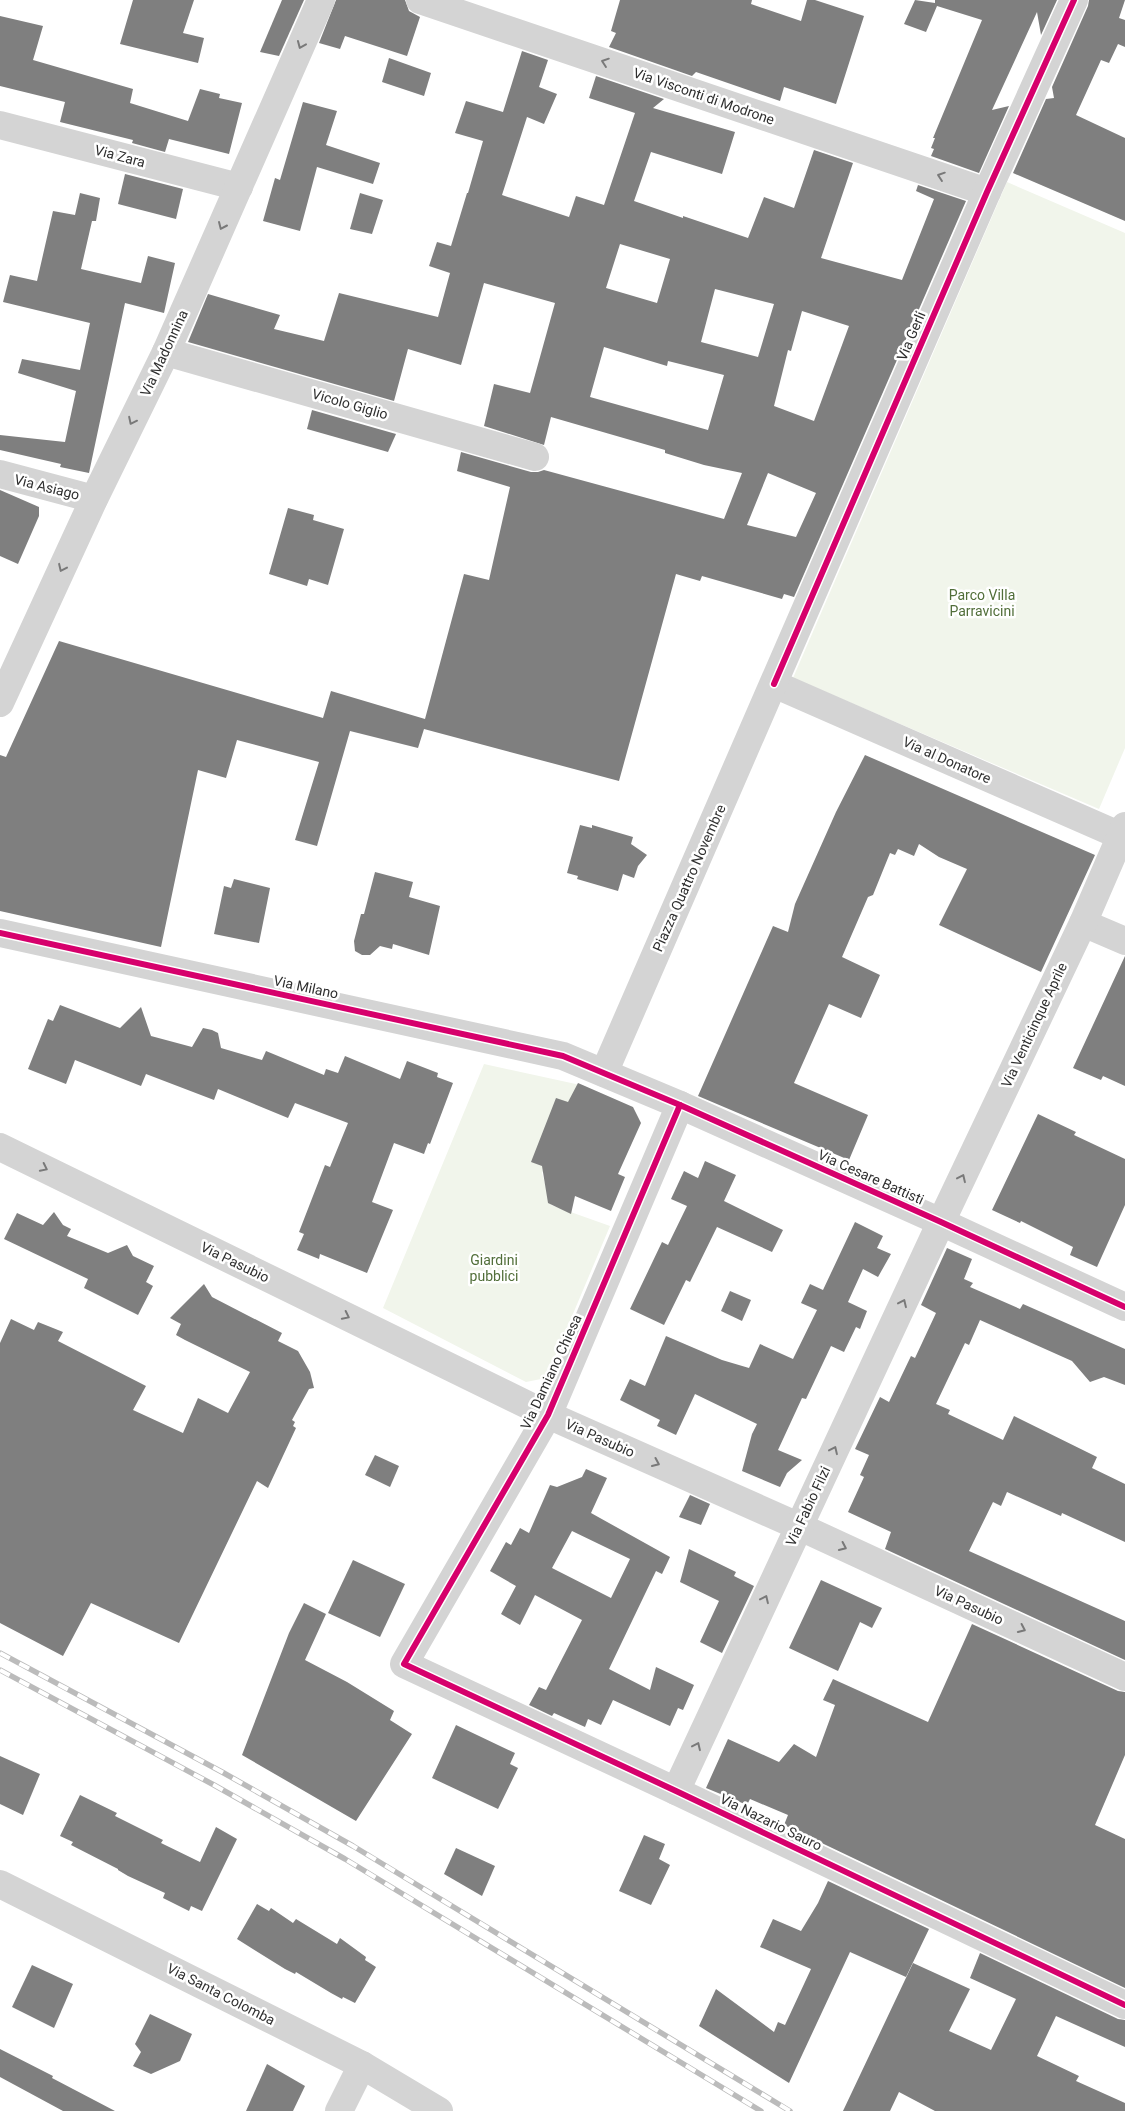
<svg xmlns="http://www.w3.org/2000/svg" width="1125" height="2111" viewBox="0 0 1125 2111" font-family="Roboto,sans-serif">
<rect width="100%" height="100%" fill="#fff"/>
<g fill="#f1f5eb">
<polygon points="1007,182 1125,233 1125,748 1099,809 793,678"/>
<polygon points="484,1064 585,1086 542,1173 551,1205 610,1226 546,1378 526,1382 383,1308"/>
</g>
<g fill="#7f7f7f" fill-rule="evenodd">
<polygon points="133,0 194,0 183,33 204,38 198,63 120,44"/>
<polygon points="282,0 304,0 279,56 260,52"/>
<polygon points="336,0 405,0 409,11 420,17 407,56 345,36 340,49 319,43"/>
<polygon points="620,0 752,0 751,4 801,21 807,0 815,0 864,16 836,104 784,87 780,101 696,72 692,76 609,47 616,33 611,31"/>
<polygon points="915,0 935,3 935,0 1057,0 1041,35 1037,12 992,110 1009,106 979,173 931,156 934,149 931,148 935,138 933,138 982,20 937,6 926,32 904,24"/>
<polygon points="1089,0 1125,0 1119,18 1125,20 1125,47 1118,44 1109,63 1101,60 1076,115 1125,138 1125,221 1013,173 1046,99 1054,98 1052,87 1088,6"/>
<polygon points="0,16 43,26 33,60 133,89 130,103 188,121 200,89 220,94 219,98 242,103 229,154 169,139 165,152 132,143 133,140 60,122 65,102 0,86"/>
<path d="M522,51L548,60L539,87L557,94L544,124L527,117L502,195L569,217L576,196L604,205L635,113L589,98L596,76L664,99L653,108L735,132L722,174L651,152L634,201L683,218V216L748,238L764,197L794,208L814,150L853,163L821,258L902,280L934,199L916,191L918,185L966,201L794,597L784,594L782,599L702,576L700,581L676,574L619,781L424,729L418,748L350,731L317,846L295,840L319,762L237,740L226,778L198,770L161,947L0,911V755L6,757L59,641L323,718L331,691L425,719L464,574L489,580L510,487L457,471L461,452L531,472H538L544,470L724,519L742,473L704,465L665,453V450L551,417L544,445L484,426L494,384L530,393L555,303L484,283L461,365L408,349L394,401L188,342L208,294L280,315L274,329L324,341L339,293L438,317L450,273L429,266L437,242L451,246L467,193H468L483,141L455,133L466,101L503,112ZM620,244L670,259L657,303L606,288ZM715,289L774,304L758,357L701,342ZM802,311L849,326L814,421L774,406L788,350L791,351ZM604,347L667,366L668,361L724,375L708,430L590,397ZM768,473L816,493L796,537L747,525Z"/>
<polygon points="389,58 431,73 424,96 382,82"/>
<polygon points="303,102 337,111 326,145 380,163 373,184 317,167 300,231 263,221 275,178 280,180"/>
<polygon points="125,174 183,189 176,219 118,204"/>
<polygon points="80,193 100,198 96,221 92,221 81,269 141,283 148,256 175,263 164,313 125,303 89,473 60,467 61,464 0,450 0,435 65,442 76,391 18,373 22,359 80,370 90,323 3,302 10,275 37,281 53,211 75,215"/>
<polygon points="360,193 383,200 372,234 350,229"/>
<polygon points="312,410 396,434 388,452 307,429"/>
<polygon points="0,490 39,507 39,516 18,564 0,556"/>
<polygon points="288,508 314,515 313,520 344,529 328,585 309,579 307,586 269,574"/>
<polygon points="865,755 1095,855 1041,972 939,925 967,869 939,857 919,844 914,856 898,849 895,855 890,853 873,895 868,897 842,957 880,975 861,1018 829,1004 794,1083 868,1115 849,1160 698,1096 773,926 788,932 795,904 836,812"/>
<polygon points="580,825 592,828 592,825 633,837 631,844 647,855 638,866 634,878 623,874 618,891 577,879 578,876 567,873"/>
<polygon points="375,872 413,882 409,897 440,906 429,955 393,944 392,949 380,946 370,955 362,955 355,951 354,941 361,914 364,914"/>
<polygon points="234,879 270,888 259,943 214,934 224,886 231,888"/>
<polygon points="1125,956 1125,1086 1103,1076 1101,1080 1073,1068"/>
<polygon points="60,1005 120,1028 141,1007 151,1036 192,1047 203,1028 212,1030 218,1033 221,1048 262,1060 266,1051 324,1075 326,1069 338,1073 345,1056 400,1079 407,1061 438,1073 437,1077 453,1083 430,1144 428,1143 424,1154 394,1143 372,1202 393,1210 367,1273 320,1254 319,1259 297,1250 304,1234 299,1232 325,1165 330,1167 348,1123 295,1103 288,1118 218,1089 214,1100 146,1074 141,1086 75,1060 66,1084 28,1069 48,1019 53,1021"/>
<polygon points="578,1083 633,1107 641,1123 618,1174 625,1177 611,1211 575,1196 571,1214 548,1203 542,1166 531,1162 556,1098 568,1102"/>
<polygon points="1038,1114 1076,1132 1074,1135 1125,1159 1125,1205 1097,1267 1070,1255 1073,1247 1021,1221 1020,1223 992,1210"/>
<polygon points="705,1161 736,1175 724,1201 783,1230 772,1252 717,1227 690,1282 686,1280 664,1325 630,1309 662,1242 668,1245 687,1206 671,1199 684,1171 698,1178"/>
<polygon points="54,1212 63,1225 71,1229 67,1236 108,1253 127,1245 133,1256 154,1266 146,1282 153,1286 138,1315 84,1288 88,1279 4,1239 17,1213 43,1225"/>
<polygon points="855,1222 883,1236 877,1248 891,1254 878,1277 863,1269 848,1302 867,1311 860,1329 856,1327 844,1352 831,1346 806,1399 802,1398 778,1450 802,1460 787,1473 780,1487 742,1471 752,1434 757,1424 695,1394 676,1435 657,1426 660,1420 620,1400 630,1379 645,1386 666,1336 722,1360 749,1368 760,1344 793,1359 817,1310 801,1303 810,1284 823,1290"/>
<polygon points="947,1248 972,1259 964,1279 973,1283 970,1287 1020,1309 1023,1304 1125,1349 1125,1385 1104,1377 1090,1382 1072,1361 980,1320 969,1345 965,1343 936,1404 950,1410 948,1414 1003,1440 1014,1416 1097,1457 1092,1468 1125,1484 1125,1542 1062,1513 1061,1516 1007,1492 1001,1506 993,1502 969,1551 1125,1621 1125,1660 885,1549 891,1532 848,1512 864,1477 860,1475 869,1455 855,1449 880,1397 889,1402 911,1356 915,1358 936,1313 921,1305"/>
<polygon points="204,1284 212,1297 282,1333 278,1341 298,1351 310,1372 314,1388 309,1389 292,1420 295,1422 293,1426 296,1428 268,1488 257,1481 179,1643 91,1603 63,1656 0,1623 0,1343 11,1319 34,1330 38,1322 63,1332 58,1341 146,1386 133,1410 183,1433 198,1398 228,1413 250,1372 185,1340 176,1335 181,1324 170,1318"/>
<polygon points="730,1291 751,1300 742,1321 721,1311"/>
<polygon points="375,1455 399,1466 390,1487 365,1475"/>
<path d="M586,1469L607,1478L591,1513L670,1557L662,1574L656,1571L609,1669L650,1690L656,1667L694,1685L683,1710L678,1708L670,1726L613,1700L601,1725L588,1719L585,1727L554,1713L552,1716L529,1705L539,1687L546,1690L582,1620L535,1595L520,1625L501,1614L516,1586L490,1571L506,1542L511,1545L520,1528L529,1533L550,1485L557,1487L582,1477ZM572,1531L630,1559L611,1598L552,1568Z"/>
<polygon points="690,1495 710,1504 701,1525 679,1517"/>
<polygon points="689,1549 736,1572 734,1576 754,1586 722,1653 700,1642 719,1601 680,1582"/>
<polygon points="353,1560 405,1584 380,1637 328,1613"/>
<polygon points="821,1580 882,1608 872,1628 860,1622 838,1671 789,1648"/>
<polygon points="304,1603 326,1614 305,1660 347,1682 394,1711 390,1720 412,1734 356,1821 242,1755 289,1633"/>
<polygon points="972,1624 1118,1691 1125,1692 1125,1755 1095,1825 1125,1839 1125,1988 784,1825 788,1815 750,1799 747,1805 706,1788 728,1739 779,1762 794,1744 816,1757 835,1705 823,1700 833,1679 928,1722"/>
<polygon points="456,1725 515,1753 510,1764 518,1768 498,1809 432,1778"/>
<polygon points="0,1756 40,1774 23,1815 0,1804"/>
<polygon points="80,1795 117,1813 115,1816 163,1840 161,1843 200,1862 216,1827 237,1839 202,1911 191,1906 189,1911 163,1898 165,1893 128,1876 118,1870 118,1869 71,1845 73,1842 60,1836"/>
<polygon points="644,1835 665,1844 659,1859 670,1865 651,1905 619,1891"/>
<polygon points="456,1848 495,1866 482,1896 444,1874"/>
<polygon points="828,1881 929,1929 906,1977 850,1952 789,2083 699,2026 716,1989 774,2032 778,2022 785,2025 811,1969 760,1947 773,1919 801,1931 818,1903"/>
<polygon points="257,1904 269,1911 271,1908 293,1923 296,1919 337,1944 340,1938 366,1957 365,1960 376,1967 355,2003 343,1997 342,1999 331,1993 296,1972 295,1974 285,1969 237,1939"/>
<polygon points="980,1953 1118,2019 1125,2020 1125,2047 1056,2016 1037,2056 1079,2076 1076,2081 1125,2103 1125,2111 935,2111 899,2092 890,2111 843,2111 913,1963 970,1989 949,2031 991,2050 1016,1999 970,1978"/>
<polygon points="32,1965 73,1984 54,2028 12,2007"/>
<polygon points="150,2014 192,2034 180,2061 151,2074 133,2066 141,2052 135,2044"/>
<polygon points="0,2049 53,2076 52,2078 115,2111 63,2111 0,2077"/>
<polygon points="267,2064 305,2086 293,2111 246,2111"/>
</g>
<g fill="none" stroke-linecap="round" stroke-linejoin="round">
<g stroke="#d4d4d4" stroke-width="28">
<polyline points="420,0 987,192"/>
<polyline points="0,125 239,187"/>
<polyline points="166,352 535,457"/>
<polyline points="0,474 94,499"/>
<polyline points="774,684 1121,836"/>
<polyline points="0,703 94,499 166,352 321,0"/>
<polyline points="1083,923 1125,941"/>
<polyline points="0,933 563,1056 680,1105 941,1222 1125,1307"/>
<polyline points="604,1073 987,192 1074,0"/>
<polyline points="680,1105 548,1415 404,1664 676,1791 1125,2005"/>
<polyline points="0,1147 548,1415 798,1526 1125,1677"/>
<polyline points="676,1791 941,1222 1083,923 1125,826"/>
<polyline points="0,1884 362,2065 439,2111"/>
<polyline points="339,2111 362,2065"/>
</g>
<g stroke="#bbb" stroke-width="5.5">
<g id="rail">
<polyline points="0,1653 222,1772 353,1846 790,2111"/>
<polyline points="0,1670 214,1785 345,1859 761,2111"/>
</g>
</g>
<use href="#rail" stroke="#fff" stroke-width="4" stroke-dasharray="11" stroke-linecap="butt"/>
<g stroke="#fff" stroke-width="9">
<g id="cycleway">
<polyline points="774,684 987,192 1074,0"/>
<polyline points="0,933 563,1056 680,1105 941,1222 1125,1307"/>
<polyline points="680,1105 548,1415 404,1664 676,1791 1125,2005"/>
</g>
</g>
<use href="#cycleway" stroke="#d6006c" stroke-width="6"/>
</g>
<defs><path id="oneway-chevron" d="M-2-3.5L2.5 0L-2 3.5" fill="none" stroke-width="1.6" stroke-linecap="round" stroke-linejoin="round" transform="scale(1.25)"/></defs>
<g stroke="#797979">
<use href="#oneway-chevron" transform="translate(301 45) rotate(113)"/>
<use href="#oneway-chevron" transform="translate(605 62) rotate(-161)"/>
<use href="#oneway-chevron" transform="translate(941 176) rotate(-161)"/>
<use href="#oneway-chevron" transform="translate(222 226) rotate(114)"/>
<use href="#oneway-chevron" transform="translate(132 421) rotate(116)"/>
<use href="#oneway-chevron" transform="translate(62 568) rotate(115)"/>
<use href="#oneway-chevron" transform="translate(44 1168) rotate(26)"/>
<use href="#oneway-chevron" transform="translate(962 1178) rotate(-65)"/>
<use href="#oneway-chevron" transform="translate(903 1303) rotate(-65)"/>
<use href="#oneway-chevron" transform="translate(346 1316) rotate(26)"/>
<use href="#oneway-chevron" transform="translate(834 1450) rotate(-65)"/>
<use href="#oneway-chevron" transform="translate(656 1463) rotate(24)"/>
<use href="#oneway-chevron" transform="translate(843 1547) rotate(25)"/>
<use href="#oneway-chevron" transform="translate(765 1599) rotate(-65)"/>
<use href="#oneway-chevron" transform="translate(1022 1629) rotate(25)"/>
<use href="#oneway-chevron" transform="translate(697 1746) rotate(-65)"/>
</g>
<g text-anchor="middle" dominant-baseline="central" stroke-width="5" stroke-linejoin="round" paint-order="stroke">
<g font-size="14" fill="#2f2f2f" stroke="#fff">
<text transform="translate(704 96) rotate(19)">Via Visconti di Modrone</text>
<text transform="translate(120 156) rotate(15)">Via Zara</text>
<text transform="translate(911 336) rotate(-67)">Via Gerli</text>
<text transform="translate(164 353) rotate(-65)">Via Madonnina</text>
<text transform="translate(350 404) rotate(16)">Vicolo Giglio</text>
<text transform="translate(47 487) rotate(14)">Via Asiago</text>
<text transform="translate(947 760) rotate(24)">Via al Donatore</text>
<text transform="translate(689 878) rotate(-66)">Piazza Quattro Novembre</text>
<text transform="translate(306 987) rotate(12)">Via Milano</text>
<text transform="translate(1034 1025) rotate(-65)">Via Venticinque Aprile</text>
<text transform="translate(871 1177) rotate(24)">Via Cesare Battisti</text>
<text transform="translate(235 1262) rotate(26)">Via Pasubio</text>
<text transform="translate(551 1372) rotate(-65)">Via Damiano Chiesa</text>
<text transform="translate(600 1438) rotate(24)">Via Pasubio</text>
<text transform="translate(808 1506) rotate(-65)">Via Fabio Filzi</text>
<text transform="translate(969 1605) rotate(25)">Via Pasubio</text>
<text transform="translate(771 1822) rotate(26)">Via Nazario Sauro</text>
<text transform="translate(221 1994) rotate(27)">Via Santa Colomba</text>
</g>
<g font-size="14" fill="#516e39" stroke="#fff">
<text x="982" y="595">Parco Villa<tspan x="982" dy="16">Parravicini</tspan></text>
<text x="494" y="1260">Giardini<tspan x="494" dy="16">pubblici</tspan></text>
</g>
</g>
</svg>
